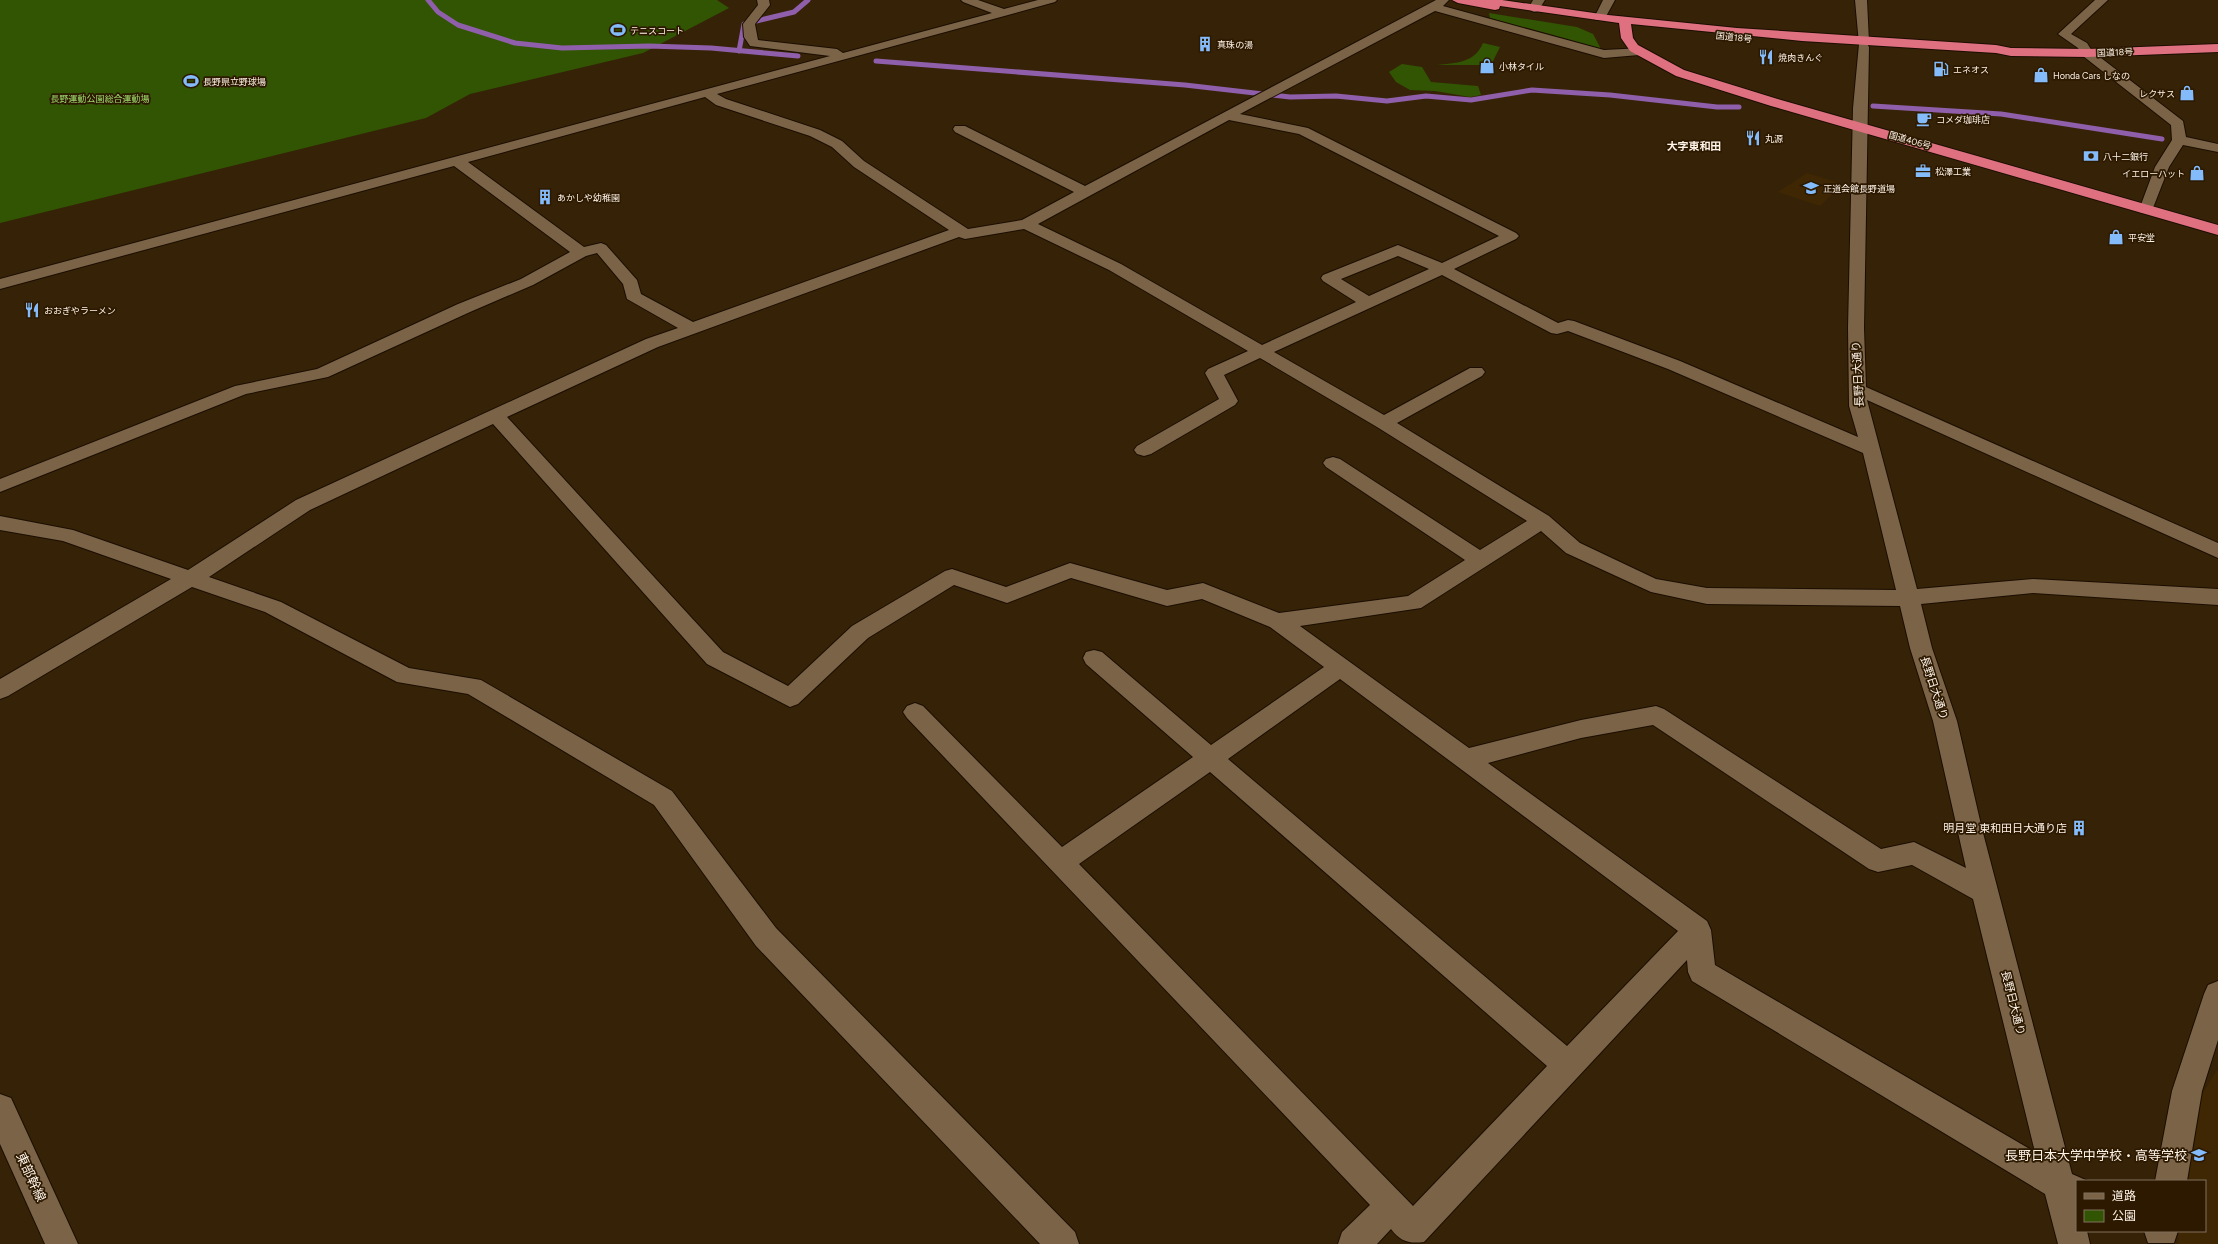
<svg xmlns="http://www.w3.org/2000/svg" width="2218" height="1244" viewBox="0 0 2218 1244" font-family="Figtree,'Noto Sans JP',sans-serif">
<rect width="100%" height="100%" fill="#362307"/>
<g fill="#3e2702">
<polygon points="1807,173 1842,184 1820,206 1778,192"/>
<polygon points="2218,1069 2218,1244 2178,1244 2179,1231 2205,1231 2205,1181 2179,1181 2180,1129"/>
</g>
<g fill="#315502">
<polygon points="0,0 717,0 729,8 643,53 470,94 426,118 0,223"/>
<polygon points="1489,13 1577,27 1593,34 1601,49 1490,18"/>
<path d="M1483,43L1500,47L1491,65H1436C1456,63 1475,63 1483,43Z"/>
<polygon points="1402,64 1422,67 1431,82 1478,86 1481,95 1470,97 1435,91 1410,90 1396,82 1389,72"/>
</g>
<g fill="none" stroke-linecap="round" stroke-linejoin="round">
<g stroke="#905fab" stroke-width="5">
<polyline points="428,0 438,12 458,25 515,43 562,48 649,46 711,48 798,56"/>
<polyline points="739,51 744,24 794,12 808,0"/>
<polyline points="876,61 1185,85 1290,97 1336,96 1387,101 1426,96 1471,100 1532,90 1610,95 1717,107 1739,107"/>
<polyline points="1873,106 2001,114 2162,139"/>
</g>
<g stroke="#1b0d00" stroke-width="2">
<g id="minor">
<path d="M757,0H769L770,5L755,24L758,40L837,49L843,53L992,13L963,2L961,0H978L1004,9L1038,0H1057L1055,2L1008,15L717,94L726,99L820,130L842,141L864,161L968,229L1022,220L1074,192L955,132L953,129L955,126H965L1085,186L1436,0H1449L1443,6L1604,50L1643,48L1645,51L1639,55L1604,58L1435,11L1240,114L1308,128L1516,233L1519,236L1516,239L1454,269L1558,323L1568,320L1574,321L1680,361L1858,437L1849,406L1848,328L1853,108L1859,44L1855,0H1867L1869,42L1867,44L1869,47L1864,328L1866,387L2218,543V558L1867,400L1917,589L2033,579L2218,589V605L2033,593L1921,604L1932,648L1957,721L1982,829L2072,1174L2088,1181H2077V1231H2087L2090,1244H2058L2045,1194L1692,981L1688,972L1687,960L1424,1242C1408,1244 1400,1241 1391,1229L1377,1244H1338L1342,1232L1370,1205L907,718L903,712L907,706L915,703L923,706L1062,847L1193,757L1086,664L1083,658L1086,652L1094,650L1102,652L1211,745L1324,667L1270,627L1202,599L1167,606L1071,578L1007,603L954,585L868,638L798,704L790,707L707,664L493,424L310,510L209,577L281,602L409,668L481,680L672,791L776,928L1075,1232L1079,1244H1040L756,946L654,805L468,694L397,682L265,612L192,587L8,696L0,699V679L171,579L63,541L0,530V516L73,530L188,570L296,500L646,339L678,328L627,299L623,284L597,253L586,256L533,285L470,312L328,377L246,394L0,492V479L235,386L317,369L458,304L521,279L570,252L454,166L0,289V279L830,56L750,46L744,37L743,24L758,5ZM705,97L716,105L810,136L832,147L854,167L949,230L693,322L641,294L637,280L606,245L601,243L584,247L468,162ZM1229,120L1299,134L1499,236L1442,263L1398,245L1323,275L1321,278L1323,281L1356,302L1262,345L1121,264L1038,224ZM1024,229L1109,270L1248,351L1208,369L1205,373L1219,399L1137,446L1134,450L1137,454L1144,456L1151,454L1235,405L1238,401L1224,375L1260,358L1377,427L1527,521L1480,550L1340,459L1333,457L1326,459L1323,463L1326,467L1465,560L1408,596L1279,613L1203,583L1167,590L1070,563L1006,587L952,569L945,571L852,626L788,686L723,652L507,417L658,347L959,237L965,239ZM1398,256L1429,269L1369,296L1341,279ZM1442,275L1551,333L1557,334L1568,331L1668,369L1863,453L1896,590L1707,588L1656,579L1580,543L1549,516L1397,423L1482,376L1485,372L1482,368H1470L1384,415L1274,352ZM1541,531L1566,553L1651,592L1707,604L1900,606L1910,648L1933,721L1966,868L1914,842L1881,849L1664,709L1656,706L1581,720L1469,748L1300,626L1421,608ZM1340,679L1678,931L1567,1046L1228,759ZM1653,725L1869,869L1878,872L1912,865L1973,899L2035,1152L1715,965L1711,930L1707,921L1488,763L1581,738ZM1210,772L1547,1066L1413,1206L1079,864Z"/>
<polygon points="1533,0 1545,0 1538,11 1534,12 1528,9"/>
<polygon points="1603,0 1615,0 1604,20 1596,20 1594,18"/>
<polygon points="2095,0 2108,0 2071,34 2087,43 2092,51 2183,121 2186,137 2218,144 2218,152 2183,145 2169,167 2151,213 2141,213 2139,210 2155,167 2172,140 2171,125 2083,56 2078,48 2058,34"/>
<polygon points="2218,981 2218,1040 2202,1091 2187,1181 2155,1181 2172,1091 2204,994 2208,985"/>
<polygon points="0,1094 11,1098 78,1244 45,1244 0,1144"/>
<polygon points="2144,1231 2178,1231 2174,1243 2148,1243"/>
</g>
</g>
<g stroke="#1b0d00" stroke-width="2">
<polygon id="highway" points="1452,0 1502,0 1608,15 1737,28 1996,45 2011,48 2087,49 2218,44 2218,52 2087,57 2011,56 1996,53 1802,41 1631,24 1633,38 1638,45 1684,70 1781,100 2218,225 2218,235 1771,106 1676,76 1630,51 1621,38 1619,23 1500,6 1499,9 1495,10 1458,3"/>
</g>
<use href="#minor" fill="#7a6347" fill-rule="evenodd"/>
<use href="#highway" fill="#de7080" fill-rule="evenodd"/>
</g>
<defs>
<g id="stadium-bare" transform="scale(1.2)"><path d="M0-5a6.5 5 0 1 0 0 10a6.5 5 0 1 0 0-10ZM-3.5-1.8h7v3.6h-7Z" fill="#84bcfb" stroke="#2c1900" stroke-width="2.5" paint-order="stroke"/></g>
<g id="building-bare" transform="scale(1.2)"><path d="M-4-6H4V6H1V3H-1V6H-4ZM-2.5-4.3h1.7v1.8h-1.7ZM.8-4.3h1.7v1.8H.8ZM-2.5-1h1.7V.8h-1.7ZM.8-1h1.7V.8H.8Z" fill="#84bcfb" stroke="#2c1900" stroke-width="2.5" paint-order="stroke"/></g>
<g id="restaurant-bare" transform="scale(1.2)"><path d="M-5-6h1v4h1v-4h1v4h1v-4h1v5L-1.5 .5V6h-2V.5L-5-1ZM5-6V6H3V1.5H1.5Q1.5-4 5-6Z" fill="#84bcfb" stroke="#2c1900" stroke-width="2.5" paint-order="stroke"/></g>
<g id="shop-bare" transform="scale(1.2)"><path d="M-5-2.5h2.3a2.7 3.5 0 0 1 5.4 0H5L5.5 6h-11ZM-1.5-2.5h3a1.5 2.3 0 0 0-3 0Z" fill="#84bcfb" stroke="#2c1900" stroke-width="2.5" paint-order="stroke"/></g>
<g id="fuel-bare" transform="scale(1.2)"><path d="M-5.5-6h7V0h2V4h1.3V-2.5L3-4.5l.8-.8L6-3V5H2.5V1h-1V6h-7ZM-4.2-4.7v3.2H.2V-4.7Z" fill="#84bcfb" stroke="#2c1900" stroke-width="2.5" paint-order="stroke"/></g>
<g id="cafe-bare" transform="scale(1.2)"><path d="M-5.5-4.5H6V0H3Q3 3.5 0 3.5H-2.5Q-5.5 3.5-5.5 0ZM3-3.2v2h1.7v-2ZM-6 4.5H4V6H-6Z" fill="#84bcfb" stroke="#2c1900" stroke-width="2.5" paint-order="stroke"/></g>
<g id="bank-bare" transform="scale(1.2)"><path d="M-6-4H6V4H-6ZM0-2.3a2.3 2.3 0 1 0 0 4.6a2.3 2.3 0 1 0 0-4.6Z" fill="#84bcfb" stroke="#2c1900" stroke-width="2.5" paint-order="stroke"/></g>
<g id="office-bare" transform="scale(1.2)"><path d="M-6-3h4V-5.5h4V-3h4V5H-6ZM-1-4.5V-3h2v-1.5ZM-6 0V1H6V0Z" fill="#84bcfb" stroke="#2c1900" stroke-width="2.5" paint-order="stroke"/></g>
<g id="school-bare" transform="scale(1.2)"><path d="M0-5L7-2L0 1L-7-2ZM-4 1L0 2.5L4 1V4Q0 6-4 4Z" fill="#84bcfb" stroke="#2c1900" stroke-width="2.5" paint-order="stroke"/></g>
</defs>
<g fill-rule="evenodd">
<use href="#stadium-bare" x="618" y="30"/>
<use href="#building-bare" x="1205" y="44"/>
<use href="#restaurant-bare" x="1766" y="57"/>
<use href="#shop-bare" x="1487" y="66"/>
<use href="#fuel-bare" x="1941" y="69"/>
<use href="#shop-bare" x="2041" y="75"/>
<use href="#stadium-bare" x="191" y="81"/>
<use href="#shop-bare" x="2187" y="93"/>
<use href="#cafe-bare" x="1924" y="119"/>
<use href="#restaurant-bare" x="1753" y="138"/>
<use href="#bank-bare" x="2091" y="156"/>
<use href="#office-bare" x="1923" y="171"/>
<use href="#shop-bare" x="2197" y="173"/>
<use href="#school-bare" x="1811" y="188"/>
<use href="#building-bare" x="545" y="197"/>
<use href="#shop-bare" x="2116" y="237"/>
<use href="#restaurant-bare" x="32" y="310"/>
<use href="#building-bare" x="2079" y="828"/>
<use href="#school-bare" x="2199" y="1155"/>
</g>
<g text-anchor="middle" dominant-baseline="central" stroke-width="3.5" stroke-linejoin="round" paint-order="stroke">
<g font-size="9" fill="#fef3e7" stroke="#2c1900" text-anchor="start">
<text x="630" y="30">テニスコート</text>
<text x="1217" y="44">真珠の湯</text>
<text x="1778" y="57">焼肉きんぐ</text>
<text x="1499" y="66">小林タイル</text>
<text x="1953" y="69">エネオス</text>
<text x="2053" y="75">Honda Cars しなの</text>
<text x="203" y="81">長野県立野球場</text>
<text x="2175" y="93" text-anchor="end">レクサス</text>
<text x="1936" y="119">コメダ珈琲店</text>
<text x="1765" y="138">丸源</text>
<text x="2103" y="156">八十二銀行</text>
<text x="1935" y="171">松澤工業</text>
<text x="2185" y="173" text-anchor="end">イエローハット</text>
<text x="1823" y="188">正道会館長野道場</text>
<text x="557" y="197">あかしや幼稚園</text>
<text x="2128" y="237">平安堂</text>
<text x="44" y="310">おおぎやラーメン</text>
</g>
<g font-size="9" fill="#fef3e7" stroke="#2c1900">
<text transform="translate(1734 37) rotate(6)">国道18号</text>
<text transform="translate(2115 52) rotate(-2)">国道18号</text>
<text transform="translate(1910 140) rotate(16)">国道406号</text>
</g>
<g font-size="9" fill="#a1dc6f" stroke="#2c1900">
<text x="100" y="98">長野運動公園総合運動場</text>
</g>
<g font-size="11" font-weight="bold" fill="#fef3e7" stroke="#2c1900">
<text x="1694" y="146">大字東和田</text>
</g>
<g font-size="11" fill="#fef3e7" stroke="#2c1900">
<text transform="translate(1858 374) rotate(-93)">長野日大通り</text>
<text transform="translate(1934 688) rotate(72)">長野日大通り</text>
<text transform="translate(2013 1003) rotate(76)">長野日大通り</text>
</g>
<g font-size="11" fill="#fef3e7" stroke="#2c1900" text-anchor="end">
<text x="2067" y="828">明月堂 東和田日大通り店</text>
</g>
<g font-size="13" fill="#fef3e7" stroke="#2c1900" text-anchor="end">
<text x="2187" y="1155">長野日本大学中学校・高等学校</text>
</g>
<g font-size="13" fill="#fef3e7" stroke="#2c1900">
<text transform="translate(31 1177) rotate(65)">東部幹線</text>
</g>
</g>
<rect x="2076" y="1180" width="130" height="52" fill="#2c1900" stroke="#80705c"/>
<rect x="2084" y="1193" width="20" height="6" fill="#7a6347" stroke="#80705c"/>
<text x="2112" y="1200" font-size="12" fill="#fef3e7">道路</text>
<rect x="2084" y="1210" width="20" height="12" fill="#315502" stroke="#80705c"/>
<text x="2112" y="1220" font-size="12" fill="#fef3e7">公園</text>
</svg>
